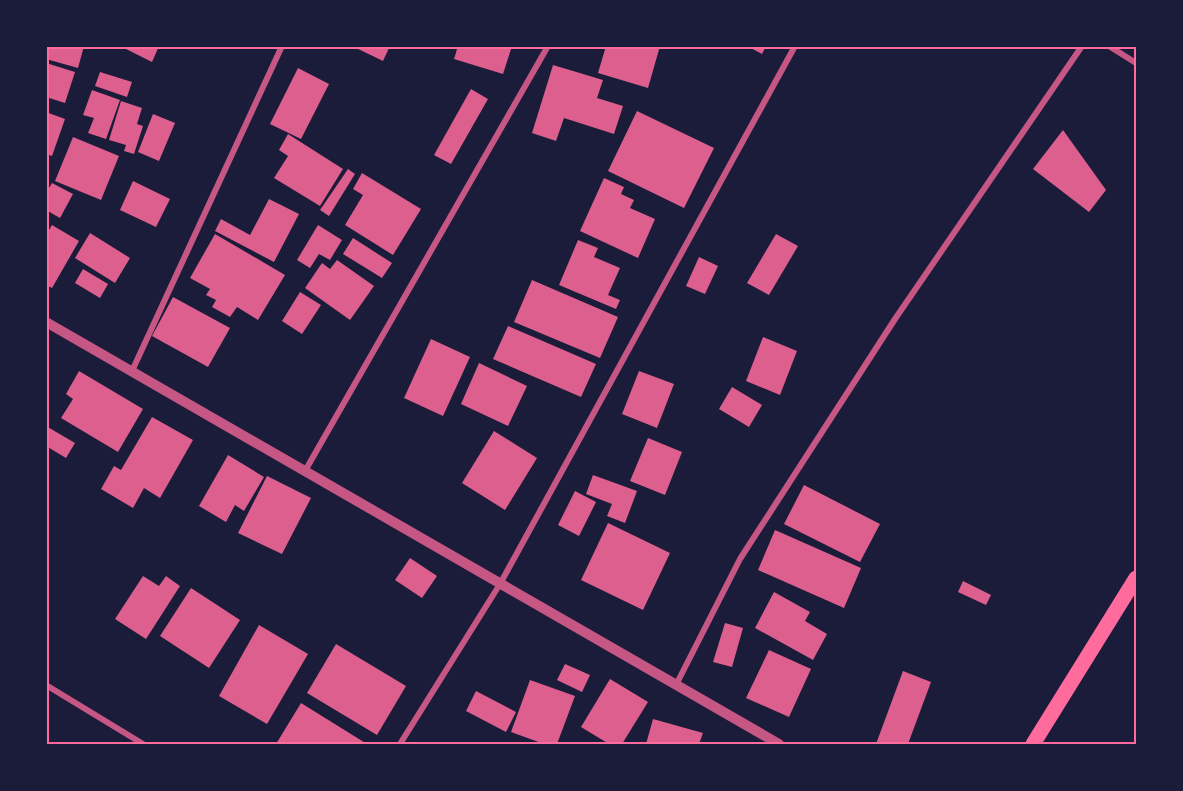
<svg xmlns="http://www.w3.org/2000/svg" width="1183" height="791" viewBox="0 0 1183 791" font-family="Ubuntu,sans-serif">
<rect width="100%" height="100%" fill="#1b1b3a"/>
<g fill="#dd5f8e">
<polygon points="46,46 84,46 78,68 46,59"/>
<polygon points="120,46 159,46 152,62"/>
<polygon points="352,46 385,46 389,48 383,61"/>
<polygon points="458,46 512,46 503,74 454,59"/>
<polygon points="606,46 660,46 648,88 598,73"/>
<polygon points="747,46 766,46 762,54"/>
<polygon points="46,63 75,72 65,103 46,97"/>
<polygon points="553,65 603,80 597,98 623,106 614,134 564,118 556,141 532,133"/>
<polygon points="298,68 329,84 301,139 270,124"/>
<polygon points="100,72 132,82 127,97 95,86"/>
<polygon points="471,89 488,99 451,164 434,155"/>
<polygon points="92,90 120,100 106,139 88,133 94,118 83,115"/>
<polygon points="121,101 142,108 137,124 143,126 134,154 124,151 126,145 109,140"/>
<polygon points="637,111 714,148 684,208 608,171"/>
<polygon points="46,112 65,119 52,156 46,154"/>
<polygon points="153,114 175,123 159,161 138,152"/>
<polygon points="1063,130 1106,190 1089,212 1033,169"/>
<polygon points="288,134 343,169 320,206 274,178 288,156 279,150"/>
<polygon points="73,137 119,156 101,200 55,181"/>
<polygon points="348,169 355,174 329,216 320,210"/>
<polygon points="362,173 421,209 393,255 345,225 363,195 353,189"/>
<polygon points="604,178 624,187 621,194 634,200 630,208 655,219 638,258 580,231"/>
<polygon points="133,181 170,199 156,227 120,210"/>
<polygon points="52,183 73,194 60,218 46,210 46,193"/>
<polygon points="269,199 299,214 274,262 215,231 221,219 250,235"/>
<polygon points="52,225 79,241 52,288 46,285 46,235"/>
<polygon points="318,225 342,240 330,260 319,254 310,268 297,260"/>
<polygon points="90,233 130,258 115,283 75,258"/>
<polygon points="215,234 285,275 258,320 237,307 230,317 212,307 216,300 206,295 210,289 190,278"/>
<polygon points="776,234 798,246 769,295 747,283"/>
<polygon points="353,238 392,263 382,278 343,254"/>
<polygon points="578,240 598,248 594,257 620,268 608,295 620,300 616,309 559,285"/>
<polygon points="699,257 718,266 705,294 686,286"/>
<polygon points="337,260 374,286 350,320 305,288 322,263 330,269"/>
<polygon points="83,269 108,284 100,298 75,283"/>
<polygon points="532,280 618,317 600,358 514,322"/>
<polygon points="300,292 321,305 302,334 282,321"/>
<polygon points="173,297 230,328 208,367 152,336"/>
<polygon points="508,326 596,364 581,397 493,359"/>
<polygon points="763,337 797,351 780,395 746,381"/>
<polygon points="431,339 470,357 443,416 404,398"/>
<polygon points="479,363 527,386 508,426 461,404"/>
<polygon points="79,371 143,409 118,452 61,418 73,399 66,394"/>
<polygon points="639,371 674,384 657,428 622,414"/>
<polygon points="732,387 762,405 749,427 719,409"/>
<polygon points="152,417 193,440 160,498 144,488 133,508 101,489 114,466 121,470"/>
<polygon points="46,426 75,443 66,458 46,446"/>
<polygon points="494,431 537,458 505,510 462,483"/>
<polygon points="648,438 682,452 665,495 630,481"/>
<polygon points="228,455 264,477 244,511 235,505 226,522 199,506"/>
<polygon points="593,475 637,491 625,523 607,516 612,504 586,494"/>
<polygon points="267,476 311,498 282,554 238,533"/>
<polygon points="804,485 880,524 860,562 784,524"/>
<polygon points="575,491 596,502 579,536 558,525"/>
<polygon points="608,523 670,553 643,610 581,580"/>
<polygon points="775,530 861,568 844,608 758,570"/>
<polygon points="410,558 437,576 422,598 395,580"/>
<polygon points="143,576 159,586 166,576 180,586 146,639 115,619"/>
<polygon points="963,581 991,595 986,605 958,592"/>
<polygon points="191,588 240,620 209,668 160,636"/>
<polygon points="774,592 810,612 805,621 827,634 813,660 755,628"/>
<polygon points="725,623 743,628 732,667 713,662"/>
<polygon points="259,625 308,654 267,724 219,696"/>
<polygon points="336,644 406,686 377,735 307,693"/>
<polygon points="769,650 811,669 789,717 746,698"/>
<polygon points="565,664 590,675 582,692 557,680"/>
<polygon points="903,671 931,682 908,744 876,744"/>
<polygon points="610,679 648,702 622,744 609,744 581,727"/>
<polygon points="530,680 575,696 557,744 544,744 511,732"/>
<polygon points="476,691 516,712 506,732 466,711"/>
<polygon points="301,703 367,744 276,744"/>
<polygon points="653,719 703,733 699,744 646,744"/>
</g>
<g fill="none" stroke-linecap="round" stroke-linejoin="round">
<g stroke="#c65784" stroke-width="6">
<polyline points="1109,46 1136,63"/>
<polyline points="132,371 282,46"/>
<polyline points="305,471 548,46"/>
<polyline points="46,685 143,744"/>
<polyline points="676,685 740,559 895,319 1082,46"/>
<polyline points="400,744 500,584 795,46"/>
</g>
<polyline stroke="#c65784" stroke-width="10" points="46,322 779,744"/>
<polyline stroke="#ff6b9d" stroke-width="15" points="1033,744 1136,578"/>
</g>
<rect width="1183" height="791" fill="none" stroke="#1b1b3a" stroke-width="96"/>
<rect x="48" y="48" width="1087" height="695" fill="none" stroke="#ff6b9d" stroke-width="2"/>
</svg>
